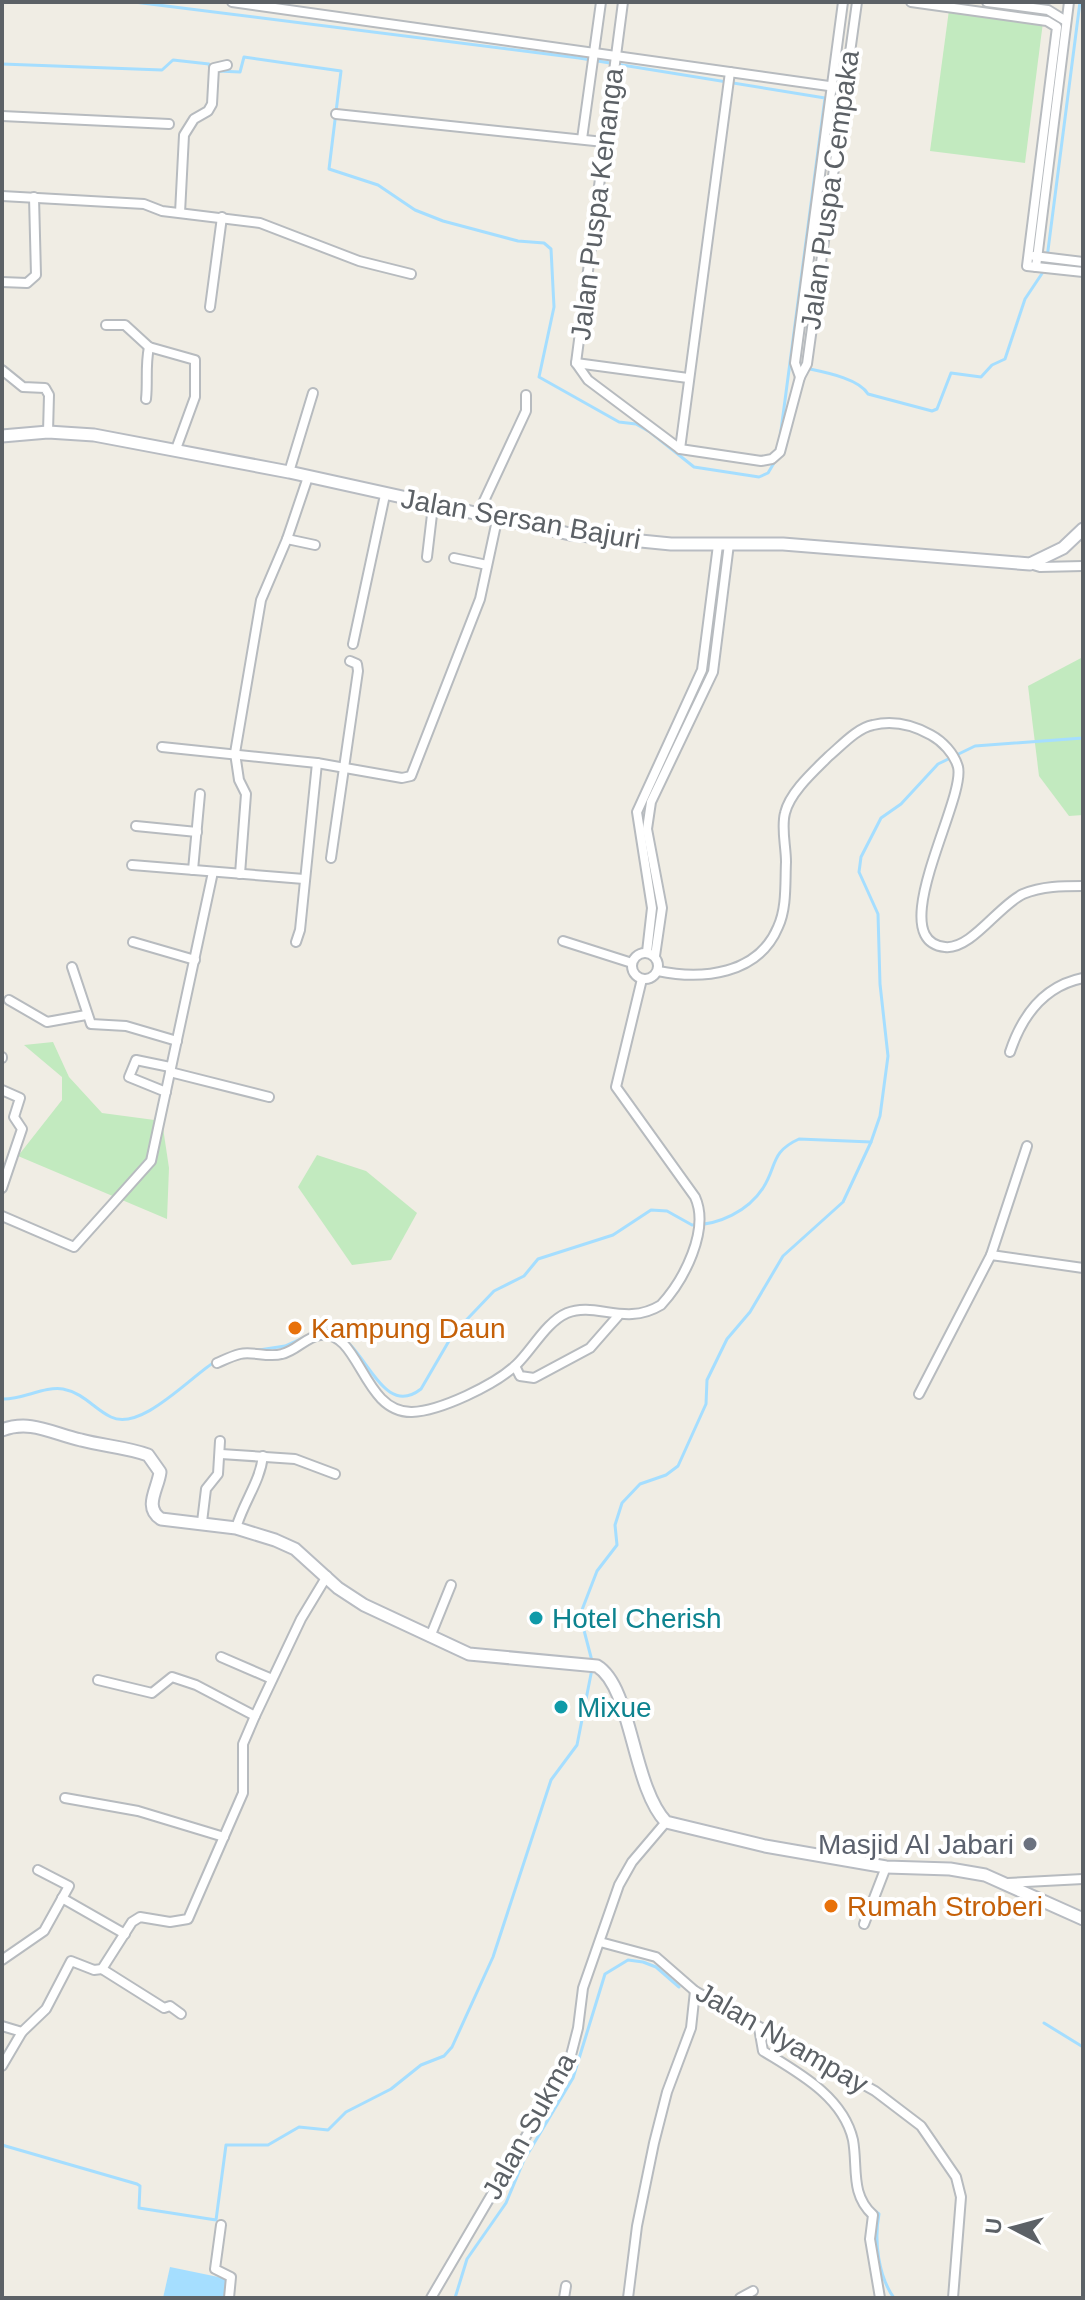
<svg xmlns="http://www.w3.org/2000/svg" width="1085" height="2300" viewBox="0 0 1085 2300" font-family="Helvetica,sans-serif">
<rect width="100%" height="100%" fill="#f0ede4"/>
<g fill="#c2eabf">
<polygon points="949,10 1043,22 1025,163 930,151"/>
<polygon points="1083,657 1083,815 1069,816 1039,776 1028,686"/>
<polygon points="53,1042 69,1077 102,1113 162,1121 169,1168 167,1219 18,1156 62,1100 62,1077 24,1045"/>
<polygon points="317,1155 366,1171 417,1213 391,1260 352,1265 298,1187"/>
</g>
<polygon fill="#a5deff" points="170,2267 228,2279 225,2298 163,2298"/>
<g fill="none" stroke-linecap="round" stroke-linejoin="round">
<g stroke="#a5deff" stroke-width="3">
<polyline points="134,2 579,58 825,98 780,438"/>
<polyline points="2,64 162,70 173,60 209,64 210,71"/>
<polyline points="218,71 240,72 244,57 341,71 329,169 378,185 415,210 443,221 518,241 544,243 551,249 554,307 539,377 619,422 636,424 650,432 694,467 759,477 768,473 777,458"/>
<polyline points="1047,258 1080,2"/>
<path d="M805,368C823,372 859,378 868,394L932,411L937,409L951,373L981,377L992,365L1005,359L1025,299L1045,269"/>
<path d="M333,1333C366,1343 381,1420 421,1389L453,1334L494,1291L524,1276L538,1259L613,1235L651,1210L667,1211L692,1225C719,1225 748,1211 763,1188C777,1167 770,1152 799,1139L871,1142"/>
<polyline points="226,1355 285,1346 307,1336"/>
<path d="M2,1399C22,1400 44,1386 63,1389C84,1393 94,1409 111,1417C141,1432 191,1376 216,1361"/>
<polyline points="592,1661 580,1615 597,1571 617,1545 615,1525 622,1503 640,1484 666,1475 678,1466 706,1404 707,1380 727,1339 750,1312 783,1256 843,1202 871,1142 880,1116 888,1056 880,984 878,914 859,872 861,857 881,818 901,804 938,764 975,746 1083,738"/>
<polyline points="704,2002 724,2017 751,2030"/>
<polyline points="1044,2023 1083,2047"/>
<polyline points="2,2145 137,2184 140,2186 139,2208 216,2220 226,2145 268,2145 299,2127 328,2130 346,2112 391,2089 421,2065 444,2056 452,2047 493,1957 551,1780 577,1745 592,1669"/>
<path d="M874,2210L879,2214C874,2240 878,2276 894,2298"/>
<polyline points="455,2298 467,2259 506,2203 524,2160 573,2078 605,1974 628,1960 643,1962 656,1967 679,1987"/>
</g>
<g stroke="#b7bbbf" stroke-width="12">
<g id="street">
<polyline points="232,2 843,88"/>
<polyline points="623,2 576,363 588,380 680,449 761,461 772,459 780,452 800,377 807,364 857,2"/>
<polyline points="911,2 1047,21 1057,27 1027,266 1083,272"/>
<polyline points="987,2 1048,10 1066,21"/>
<polyline points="336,114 604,142"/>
<polyline points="2,116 169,124"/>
<polyline points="582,139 601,2"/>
<polyline points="2,196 144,204 162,211 260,223 359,261 411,274"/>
<polyline points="180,213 184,135 194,119 208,111 212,104 214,68 227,65"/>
<polyline points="1034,256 1083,262"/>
<polyline points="1036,267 1069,2"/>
<polyline points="2,282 27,283 36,275 34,197"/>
<polyline points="210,307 222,217"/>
<polyline points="106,325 125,325 149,347 195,360 195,397 176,449"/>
<polyline points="576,363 688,378"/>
<polyline points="2,370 23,387 45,388 49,395 48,432"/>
<polyline points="800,377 795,363 843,2"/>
<path d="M146,399C148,381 145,367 149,347"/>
<polyline points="680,449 730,72"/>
<polyline points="289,472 313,393"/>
<polyline points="477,516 526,411 526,395"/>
<polyline points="287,539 308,477"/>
<polyline points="427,557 433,506"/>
<polyline points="454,558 487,565"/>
<polyline points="1030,564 1040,567 1083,566"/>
<polyline points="353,644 385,495"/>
<polyline points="162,747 317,763 402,778 411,776 480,599 497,520"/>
<polyline points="136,826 197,832"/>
<polyline points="331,858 358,671 357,664 350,661"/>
<polyline points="132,865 304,879"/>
<polyline points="193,870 200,794"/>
<polyline points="240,874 246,794 239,780 235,753 261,600 287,539 315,545"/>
<polyline points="563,941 632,963"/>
<polyline points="133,942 195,960"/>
<polyline points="296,942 300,930 317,763"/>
<polyline points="647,952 652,908 637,812 702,670 718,545"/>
<circle cx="645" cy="966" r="13"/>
<polyline points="655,956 662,908 647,829 651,802 713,672 729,544"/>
<polyline points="72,967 91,1024 126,1026 177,1041"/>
<path d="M658,971C702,980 758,975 778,927C787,908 785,882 786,862C786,846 781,828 785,813C790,792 814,771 829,756C841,746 857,728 873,725C894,720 913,725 931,735C942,741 954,753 958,767C966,800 882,941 945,947C971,950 999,905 1023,894C1042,886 1063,886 1083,886"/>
<polyline points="9,1000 47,1022 86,1015"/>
<path d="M1010,1052C1022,1016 1043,986 1083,978"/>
<polyline points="2,1058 2,1057"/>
<polyline points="170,1072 269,1097"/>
<polyline points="2,1090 20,1098 14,1117 22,1129 2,1188"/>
<polyline points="166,1092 129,1077 136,1060 170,1067"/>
<polyline points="2,1216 74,1247 151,1161 213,872"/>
<polyline points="991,1255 1027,1146"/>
<path d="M217,1363C224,1360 232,1356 240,1354C253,1351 268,1358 282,1354C296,1351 306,1337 320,1335C360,1329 362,1413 412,1412C440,1411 495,1385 516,1365C532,1350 546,1322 567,1313C596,1301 625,1327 661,1305C684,1280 710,1230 695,1197L616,1087L642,979"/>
<polyline points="515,1366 520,1376 534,1378 590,1348 618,1316"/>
<polyline points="919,1394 991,1255 1083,1268"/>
<polyline points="221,1454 295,1459 335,1474"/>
<polyline points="202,1522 206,1489 218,1474 220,1441"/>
<path d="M236,1528C244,1501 260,1482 263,1456"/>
<polyline points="430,1637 451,1585"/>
<polyline points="221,1657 272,1679"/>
<polyline points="98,1680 152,1693 172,1677 196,1685 255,1716"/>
<polyline points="65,1798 138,1811 224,1837"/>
<polyline points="1008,1883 1083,1879"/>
<polyline points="62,1898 125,1934"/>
<polyline points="864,1924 886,1867"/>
<polyline points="600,1942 656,1957 695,1991 875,2091 921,2126 956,2177 961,2197 953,2298"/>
<polyline points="2,1960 44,1931 69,1886 38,1870"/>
<polyline points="102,1969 164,2008 170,2006 181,2014"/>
<polyline points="2,2026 22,2032"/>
<path d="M759,2028L763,2051C797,2072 843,2096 853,2140C858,2168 850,2194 873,2215L870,2239L880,2298"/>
<polyline points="2,2066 22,2032 46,2009 71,1961 94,1970 102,1969 132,1922 140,1917 170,1922 188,1919 243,1793 243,1744 255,1716 301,1619 327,1576"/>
<polyline points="221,2225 215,2269 231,2277 229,2298"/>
<polyline points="431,2298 569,2063 578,2028 583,1988 619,1885 632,1862 666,1822"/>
<polyline points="564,2298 566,2286"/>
<polyline points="628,2298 637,2226 654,2143 667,2092 691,2028 695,1991"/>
<polyline points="740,2298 753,2291"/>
</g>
</g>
<g stroke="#b8bcc2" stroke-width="15">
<g id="secondary">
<polyline points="2,436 48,432 94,435 289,472 570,534 671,544 783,544 1030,564 1063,548 1083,529"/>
<path d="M2,1430C31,1419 53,1434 81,1440C103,1446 126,1447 148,1455L160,1472C158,1489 143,1507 161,1519L236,1528L275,1540L295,1549L338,1588L364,1605L469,1654L597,1666C632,1687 632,1786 666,1822L765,1846L886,1867L950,1869L985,1875L1083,1919"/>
</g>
</g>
<use href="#street" stroke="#fff" stroke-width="8"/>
<use href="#secondary" stroke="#fff" stroke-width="11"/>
</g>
<g fill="#e8710a" stroke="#fff" stroke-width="3">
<circle cx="295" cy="1328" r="8"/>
<circle cx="831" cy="1906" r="8"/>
</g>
<g fill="#0f9aa8" stroke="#fff" stroke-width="3">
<circle cx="536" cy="1618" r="8"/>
<circle cx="561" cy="1707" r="8"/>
</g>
<circle fill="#6b7280" stroke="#fff" stroke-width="3" cx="1030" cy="1844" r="8"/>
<g text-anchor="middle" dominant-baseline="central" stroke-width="8" stroke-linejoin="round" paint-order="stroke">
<g font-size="28" fill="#5c6166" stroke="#fff">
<text transform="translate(830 190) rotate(-82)">Jalan Puspa Cempaka</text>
<text transform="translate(597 204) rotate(-83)">Jalan Puspa Kenanga</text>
<text transform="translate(521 519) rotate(10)">Jalan Sersan Bajuri</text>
<text transform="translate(782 2038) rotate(30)">Jalan Nyampay</text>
<text transform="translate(529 2126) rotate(-61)">Jalan Sukma</text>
</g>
<g font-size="28" fill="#c56008" stroke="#fff" text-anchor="start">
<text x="311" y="1328">Kampung Daun</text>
<text x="847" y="1906">Rumah Stroberi</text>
</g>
<g font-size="28" fill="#0d838f" stroke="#fff" text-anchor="start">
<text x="552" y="1618">Hotel Cherish</text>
<text x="577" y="1707">Mixue</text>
</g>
<g font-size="28" fill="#5b616d" stroke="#fff" text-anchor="end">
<text x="1014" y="1844">Masjid Al Jabari</text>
</g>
</g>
<rect width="1085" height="2300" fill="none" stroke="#5c6166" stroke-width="8"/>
<g transform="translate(1013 2228) rotate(276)" stroke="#ffffff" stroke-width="6" paint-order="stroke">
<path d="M0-6L14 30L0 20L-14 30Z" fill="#5c6166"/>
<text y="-12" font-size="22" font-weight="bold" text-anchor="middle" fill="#5c6166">U</text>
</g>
</svg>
